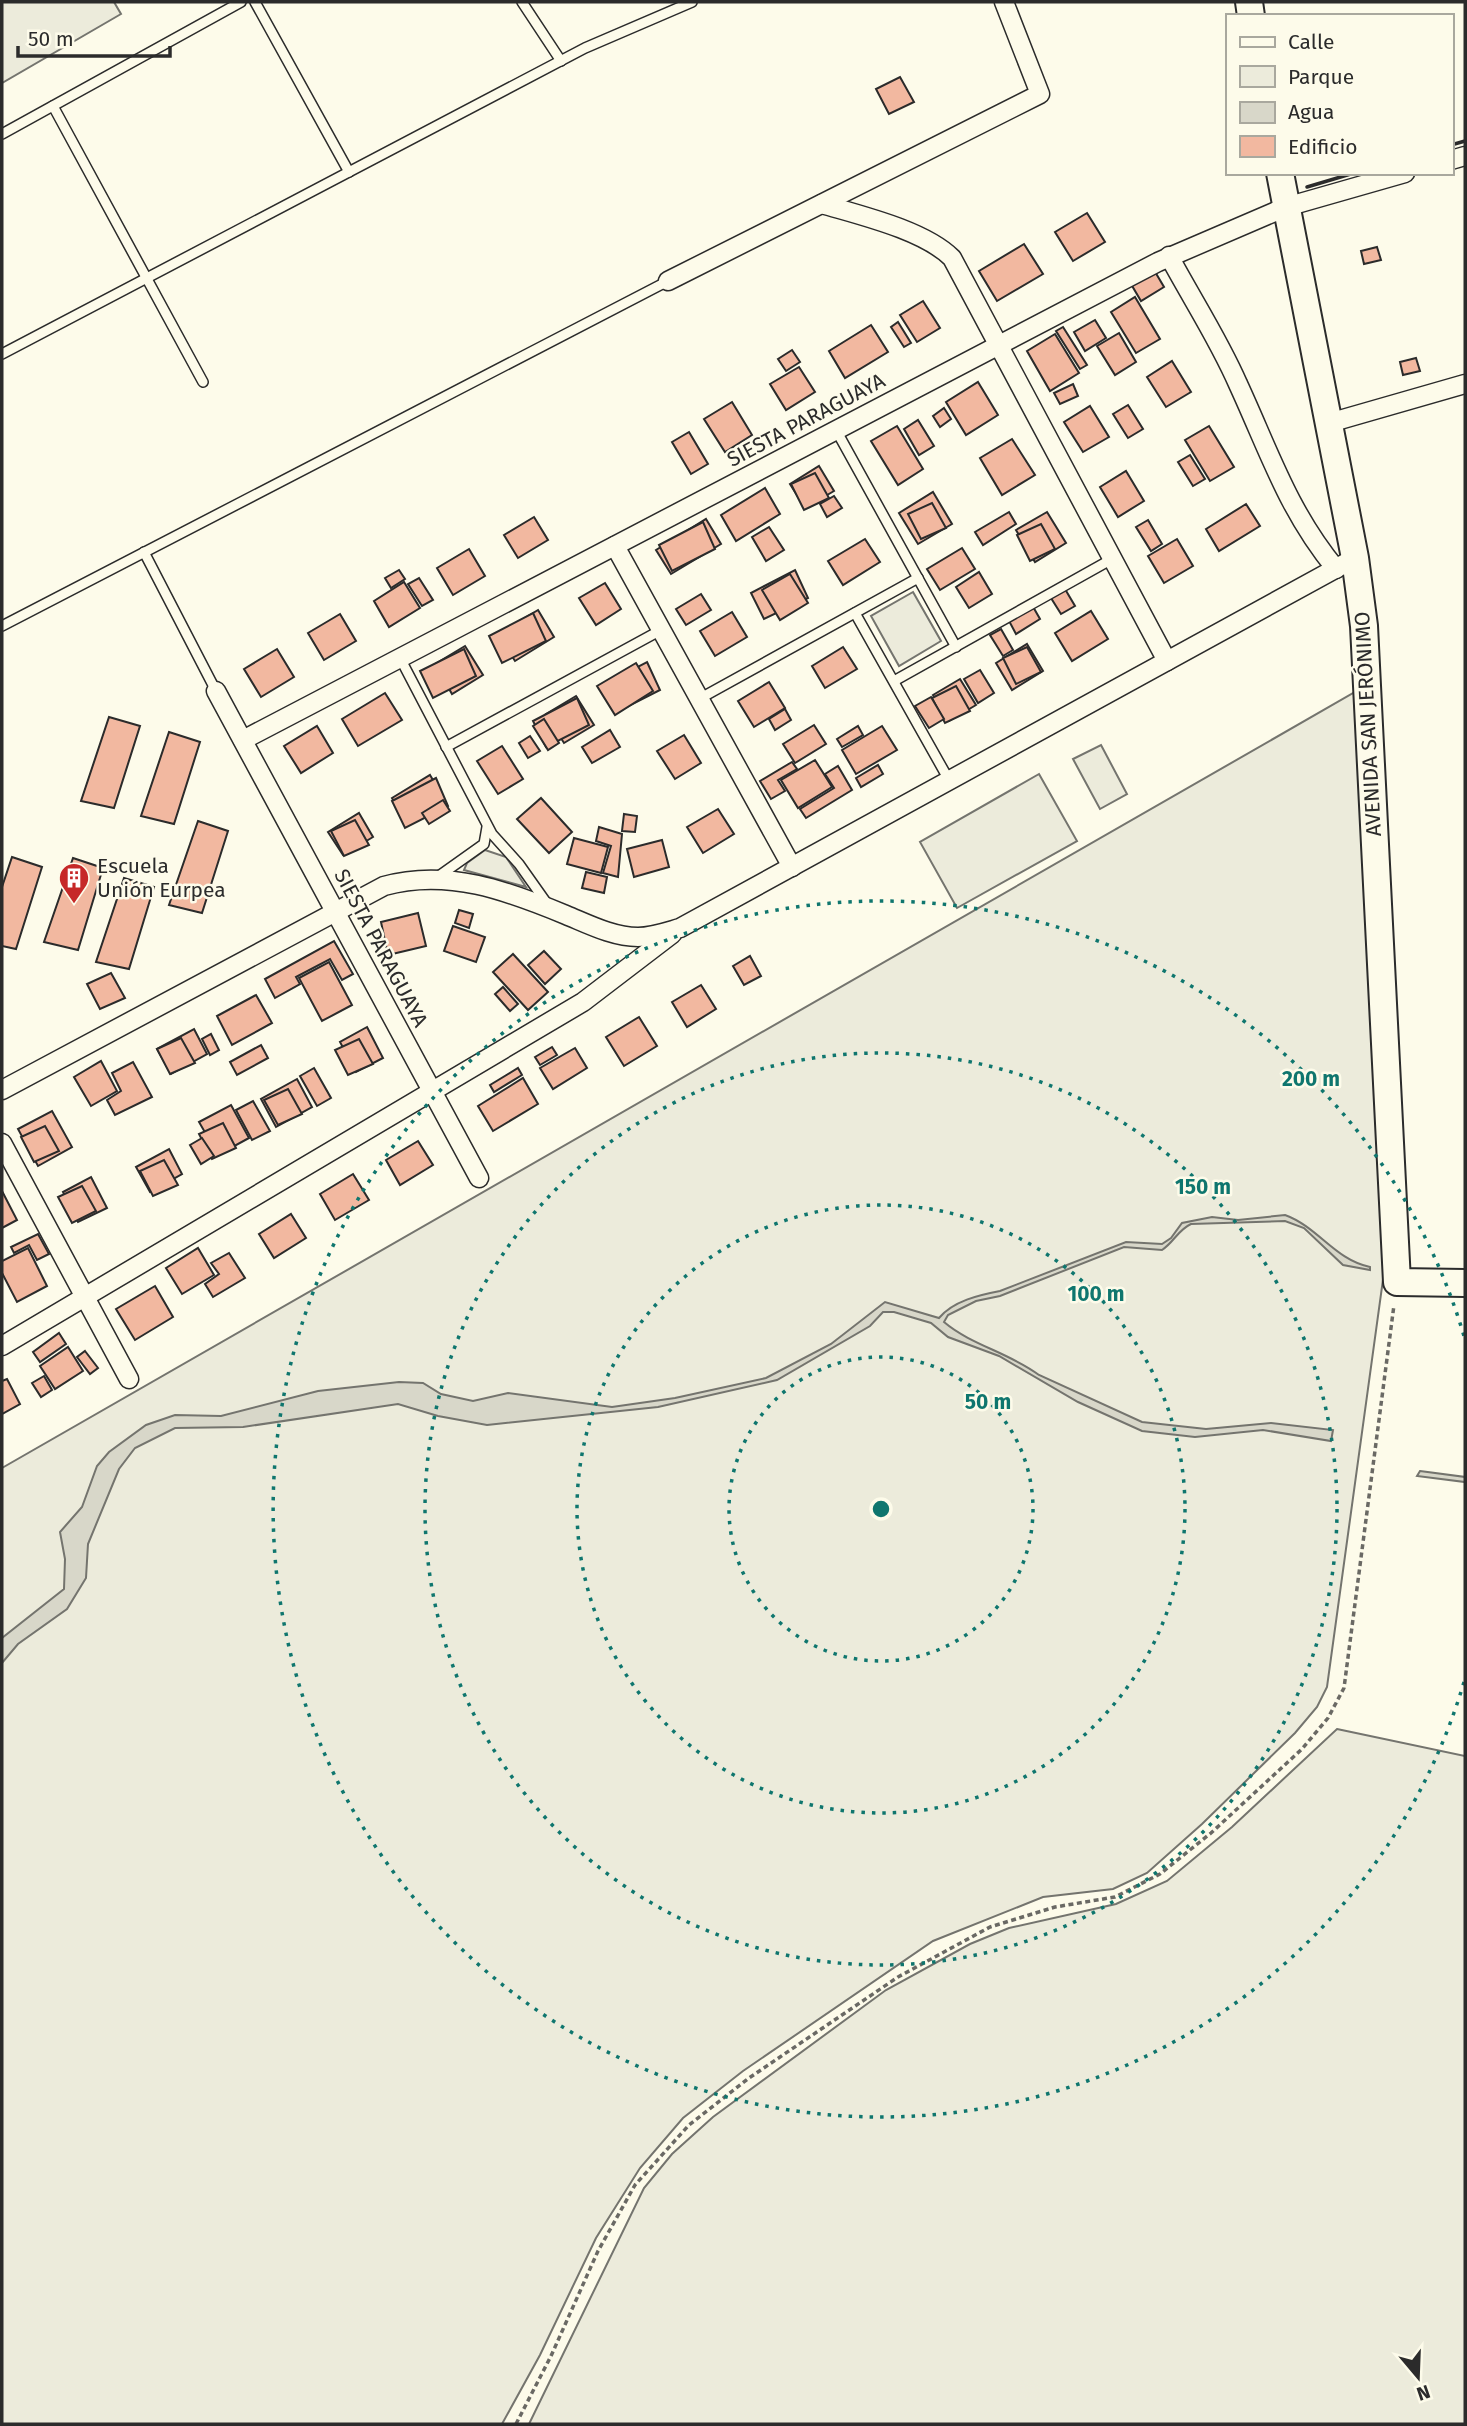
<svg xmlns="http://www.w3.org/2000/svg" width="1467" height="2426" viewBox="0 0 1467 2426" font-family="'Fira Sans',sans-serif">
<rect width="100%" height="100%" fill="#fdfbea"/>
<g fill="#ecebdb" stroke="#74746e" stroke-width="2">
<polygon points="2,2 114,2 121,14 2,83"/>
<polygon points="913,592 941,641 899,666 871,616"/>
<polygon points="1355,692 1385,1265 1327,1687 1317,1707 1295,1733 1202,1824 1147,1873 1113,1889 1043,1897 933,1941 743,2071 683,2118 640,2168 596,2238 540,2355 502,2424 2,2424 2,1468"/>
<polygon points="1101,745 1127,794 1100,809 1073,759"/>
<polygon points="1039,774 1077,841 957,908 920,842"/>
<polygon points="485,850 506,857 526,887 464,870 467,863"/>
<polygon points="1337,1729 1465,1756 1465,2424 529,2424 644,2188 672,2154 713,2117 886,1990 970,1944 1009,1928 1116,1904 1167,1881 1232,1827"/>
</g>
<g fill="#d8d7c9" stroke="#74746e" stroke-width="2">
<path d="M1285,1215C1318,1227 1335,1260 1370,1267V1270L1343,1265L1304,1228L1285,1221L1191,1224C1178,1230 1174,1242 1162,1250L1124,1247L1000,1296L976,1301L948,1315L944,1322C971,1345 1010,1353 1039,1375L1142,1422L1206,1429L1271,1423L1333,1430L1331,1441L1263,1430L1195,1437L1142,1431L1078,1402L999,1356L948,1337L931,1323L894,1312H883L870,1326L777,1380L658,1407L487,1425L438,1416L398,1404L243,1427L175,1428L135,1448L119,1469L88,1544L86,1578L67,1609L18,1644L2,1663V1638L64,1589L65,1559L60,1532L82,1507L97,1466L109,1452L146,1425L175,1415L221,1416L318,1391L399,1382L423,1383L441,1394L473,1401L508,1393L612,1407L675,1398L766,1378L831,1344L885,1302L939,1318C953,1301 979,1295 1000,1291L1126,1242L1162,1244L1171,1238L1182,1223L1212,1217L1238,1220Z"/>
<polygon points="1420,1471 1465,1477 1465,1482 1417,1476"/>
</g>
<g fill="#f2b8a0" stroke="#2b2b2b" stroke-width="2">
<polygon points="900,77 914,102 889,114 876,89"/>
<polygon points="1087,213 1105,242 1073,261 1055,232"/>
<polygon points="1024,244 1043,274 997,301 979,271"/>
<polygon points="1377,247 1381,260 1364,264 1361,251"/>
<polygon points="1154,270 1164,287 1141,301 1131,284"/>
<polygon points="1135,297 1160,339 1136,353 1111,312"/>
<polygon points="923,301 940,328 917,342 900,315"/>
<polygon points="1095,320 1106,338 1085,351 1074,332"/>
<polygon points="898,322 911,343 904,347 891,327"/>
<polygon points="871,325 888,352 845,378 829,351"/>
<polygon points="1063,327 1087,365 1080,369 1056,331"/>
<polygon points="1119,333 1136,362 1115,375 1097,346"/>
<polygon points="1055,334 1079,373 1050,391 1027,351"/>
<polygon points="792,350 800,362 786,371 778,359"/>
<polygon points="1416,358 1420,371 1403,375 1400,362"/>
<polygon points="1172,361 1191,392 1166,407 1147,377"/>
<polygon points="799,367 815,392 786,410 770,384"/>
<polygon points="978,382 998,415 966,435 946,402"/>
<polygon points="1073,384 1078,396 1060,404 1054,393"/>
<polygon points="732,402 752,435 725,452 704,419"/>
<polygon points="1128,405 1143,429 1128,438 1113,414"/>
<polygon points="1090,406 1109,437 1083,452 1064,422"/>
<polygon points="944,408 951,419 940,427 933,416"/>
<polygon points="918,420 934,446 919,455 904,429"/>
<polygon points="897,426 923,469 898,485 871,441"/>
<polygon points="1209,426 1234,467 1210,481 1185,440"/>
<polygon points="689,432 708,464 691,474 672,442"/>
<polygon points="1012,439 1035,475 1002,495 980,458"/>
<polygon points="1190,455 1205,479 1193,486 1178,462"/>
<polygon points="819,466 834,491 805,508 790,484"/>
<polygon points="1126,471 1144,501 1118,517 1100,487"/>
<polygon points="815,473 829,498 804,510 791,484"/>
<polygon points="765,488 780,514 736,541 721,515"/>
<polygon points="933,492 952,524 918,544 899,513"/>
<polygon points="834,496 842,508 827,517 820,504"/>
<polygon points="932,503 946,528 921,539 908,514"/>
<polygon points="1246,504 1260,526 1219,551 1206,529"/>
<polygon points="1009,512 1016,524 983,545 975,532"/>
<polygon points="1047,512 1066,543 1035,562 1016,530"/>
<polygon points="534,517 548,540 518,558 504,535"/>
<polygon points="706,519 721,544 671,574 656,550"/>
<polygon points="1148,520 1162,544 1151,551 1136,527"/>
<polygon points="703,522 715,549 672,571 659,545"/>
<polygon points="1041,524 1055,549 1030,561 1017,535"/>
<polygon points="769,527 784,550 766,561 752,537"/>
<polygon points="865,539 880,562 843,585 828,561"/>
<polygon points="1177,539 1193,566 1164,583 1148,556"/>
<polygon points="962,548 975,569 940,590 927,569"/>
<polygon points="469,549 485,576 453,595 437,568"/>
<polygon points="399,570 405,579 391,588 385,578"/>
<polygon points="795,570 808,598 764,619 751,593"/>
<polygon points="979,572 992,594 969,608 956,587"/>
<polygon points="790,574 808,603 780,620 762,590"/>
<polygon points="419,578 433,600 422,606 408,584"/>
<polygon points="404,582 420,608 389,627 374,601"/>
<polygon points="605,583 621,609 596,625 579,598"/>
<polygon points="1065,589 1075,606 1061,614 1051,598"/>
<polygon points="701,594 711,610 686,625 676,609"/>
<polygon points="1032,605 1040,619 1016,634 1008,619"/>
<polygon points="538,610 554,637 515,661 498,634"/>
<polygon points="1091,611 1108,639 1072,661 1055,633"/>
<polygon points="732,612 747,637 715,656 700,631"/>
<polygon points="533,613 546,641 502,663 489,636"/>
<polygon points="340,614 356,641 324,660 308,633"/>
<polygon points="1001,629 1013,650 1003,656 990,635"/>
<polygon points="1027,644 1043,671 1012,690 996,663"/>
<polygon points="465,646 483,675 452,694 435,664"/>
<polygon points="843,647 857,669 825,688 812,666"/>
<polygon points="1027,647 1041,672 1016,684 1003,658"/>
<polygon points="277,649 294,677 261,697 244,669"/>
<polygon points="464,649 476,676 433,698 420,671"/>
<polygon points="647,662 660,690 617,712 603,685"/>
<polygon points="636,663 653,691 615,715 597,686"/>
<polygon points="980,670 994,693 978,703 964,679"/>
<polygon points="960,679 976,705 949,721 933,695"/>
<polygon points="769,682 785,708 754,727 738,701"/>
<polygon points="956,686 970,711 945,723 932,698"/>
<polygon points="385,693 402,720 358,746 342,719"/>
<polygon points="576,696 594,725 564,743 546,714"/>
<polygon points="931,697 944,719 929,728 915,706"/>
<polygon points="577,698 589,725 546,747 533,721"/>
<polygon points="785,709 791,720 775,730 769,719"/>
<polygon points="109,717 140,726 114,808 81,801"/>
<polygon points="544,719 559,743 548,750 533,726"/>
<polygon points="814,725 826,744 795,763 783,744"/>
<polygon points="317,726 333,753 301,773 284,746"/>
<polygon points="858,726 863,735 842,747 837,739"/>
<polygon points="882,726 897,750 856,774 842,750"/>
<polygon points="610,730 620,747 592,763 582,747"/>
<polygon points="169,732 200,742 174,824 141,816"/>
<polygon points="684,735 701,763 675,779 657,751"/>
<polygon points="530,736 540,751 528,758 519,743"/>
<polygon points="502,746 523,779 498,794 477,761"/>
<polygon points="815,760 832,787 798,808 781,780"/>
<polygon points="792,762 797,769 778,780 785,791 771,799 760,781"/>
<polygon points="878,765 883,774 861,787 856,778"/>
<polygon points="838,766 852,790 806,818 800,809 834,788 825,774"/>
<polygon points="430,775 443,797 405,820 392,798"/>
<polygon points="436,778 448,806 405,828 392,801"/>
<polygon points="541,798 572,832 549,853 517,819"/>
<polygon points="443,800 450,811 429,824 422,813"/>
<polygon points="718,809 734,834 703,853 687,827"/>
<polygon points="359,813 373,837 343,855 328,832"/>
<polygon points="624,814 637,816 635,832 622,831"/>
<polygon points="355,820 369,845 344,856 331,831"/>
<polygon points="198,821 228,831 202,913 169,905"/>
<polygon points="599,827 622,834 618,877 603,873 611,846 596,841"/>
<polygon points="574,838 608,847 601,873 567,864"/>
<polygon points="662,840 669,867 634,877 627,849"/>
<polygon points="12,857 42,867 16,949 2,946 2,887"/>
<polygon points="73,858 103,868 78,950 44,942"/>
<polygon points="586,872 607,877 604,893 582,888"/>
<polygon points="124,878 154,887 129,969 96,962"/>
<polygon points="459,910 473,914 469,928 455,923"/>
<polygon points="418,913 426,946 388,955 381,922"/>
<polygon points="453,926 485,937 476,962 444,951"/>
<polygon points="334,941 353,974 342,980 330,959 296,977 300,984 275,998 265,979"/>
<polygon points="544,951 561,969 545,984 528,965"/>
<polygon points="513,954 548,992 528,1010 493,972"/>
<polygon points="750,956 761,976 744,985 733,966"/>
<polygon points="329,962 352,1005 322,1021 299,978"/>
<polygon points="111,973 125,998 100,1009 87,984"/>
<polygon points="701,985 716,1009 687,1027 672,1002"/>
<polygon points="503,987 518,1004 510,1011 495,994"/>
<polygon points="256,995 272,1023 232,1045 217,1016"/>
<polygon points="639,1017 657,1046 624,1066 606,1037"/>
<polygon points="367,1027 383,1058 356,1072 340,1042"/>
<polygon points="194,1029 207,1054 171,1074 157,1049"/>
<polygon points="211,1034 219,1050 210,1055 202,1039"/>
<polygon points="181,1038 195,1063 170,1074 157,1049"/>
<polygon points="359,1039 373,1064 348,1075 335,1050"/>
<polygon points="261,1045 268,1058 237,1075 230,1062"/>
<polygon points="552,1047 557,1055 540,1065 535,1057"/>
<polygon points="575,1048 587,1068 553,1089 540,1068"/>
<polygon points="101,1061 117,1091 91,1106 74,1077"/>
<polygon points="133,1062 152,1097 115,1115 107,1100 121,1091 112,1073"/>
<polygon points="314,1068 331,1098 317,1106 300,1076"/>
<polygon points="518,1068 522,1075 494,1092 490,1085"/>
<polygon points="523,1078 538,1104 493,1131 478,1106"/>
<polygon points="297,1079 312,1107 276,1127 261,1099"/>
<polygon points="288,1089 302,1114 278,1125 264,1100"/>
<polygon points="253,1101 270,1131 252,1140 236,1110"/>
<polygon points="231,1105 249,1138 218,1155 199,1122"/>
<polygon points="52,1111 72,1147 38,1166 18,1129"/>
<polygon points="223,1123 236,1148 212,1159 199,1134"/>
<polygon points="45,1126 59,1151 34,1162 21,1137"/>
<polygon points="202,1138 214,1156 201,1164 190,1145"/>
<polygon points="418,1141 433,1165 400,1185 386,1160"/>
<polygon points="169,1149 182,1174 150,1192 136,1167"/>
<polygon points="164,1160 178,1185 153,1196 140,1171"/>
<polygon points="353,1174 369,1200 335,1220 320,1194"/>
<polygon points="91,1177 107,1208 78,1222 63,1192"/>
<polygon points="82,1186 96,1211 72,1223 58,1197"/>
<polygon points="2,1191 17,1220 2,1228"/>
<polygon points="291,1214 306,1238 274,1258 259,1234"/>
<polygon points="38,1234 49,1254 37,1260 29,1245 14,1253 11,1247"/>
<polygon points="28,1248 47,1286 17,1302 2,1273 2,1261"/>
<polygon points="198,1248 214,1275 182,1294 166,1268"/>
<polygon points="229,1253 245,1278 213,1297 205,1284 219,1274 211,1263"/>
<polygon points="155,1286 173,1317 135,1340 116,1309"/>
<polygon points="59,1333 66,1344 40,1362 33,1352"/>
<polygon points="68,1347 83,1371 55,1389 40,1366"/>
<polygon points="85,1351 98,1368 90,1374 77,1357"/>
<polygon points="44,1376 52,1390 41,1397 32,1383"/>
<polygon points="7,1379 20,1404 2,1414 2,1381"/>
</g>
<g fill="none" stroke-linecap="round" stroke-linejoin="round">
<g stroke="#2b2b2b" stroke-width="12">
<g id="lane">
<polyline points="255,2 349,172"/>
<polyline points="522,2 561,61"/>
<polyline points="53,106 203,382"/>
<polyline points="2,134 241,2"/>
<polyline points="2,354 585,48 692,2"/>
<polyline points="836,430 956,647"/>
<polyline points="144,552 216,691"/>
<polyline points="855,613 949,780"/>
<polyline points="2,626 668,281"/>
<polyline points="400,658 492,834 519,864 548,905"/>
<polyline points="894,681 1112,559"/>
<polyline points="699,699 918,578"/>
<polyline points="446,747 661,630"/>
<polyline points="439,876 484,844 487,827"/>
</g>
</g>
<g stroke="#2b2b2b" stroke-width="21">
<g id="street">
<polyline points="1451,160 1465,156"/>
<path d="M822,204C859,215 924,230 952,258L1167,661"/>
<path d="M1169,256C1192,299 1219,340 1238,384C1269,451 1288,511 1336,569"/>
<polyline points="668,281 1040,94 1004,2"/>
<polyline points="1329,423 1465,384"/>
<polyline points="615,546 792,867"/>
<polyline points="216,691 479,1178"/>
<polyline points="243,740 1158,262 1286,207 1405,173"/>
<path d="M2,1090L384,886C447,868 508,891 566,915C588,924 613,937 638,937C652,937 666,932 680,928L1355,558"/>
<polyline points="2,1143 129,1379"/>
<polyline points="2,1346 583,1002 672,934"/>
</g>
</g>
<g stroke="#2b2b2b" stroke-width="30">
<g id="secondary">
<polyline points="1249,2 1251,16"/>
<polyline points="1280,173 1355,558 1364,626 1397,1282 1465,1283"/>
</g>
</g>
<polyline stroke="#6a6964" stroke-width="3.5" stroke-dasharray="5 3.5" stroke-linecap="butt" points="516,2424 551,2356 598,2251 635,2185 689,2125 749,2078 898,1977 990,1927 1055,1907 1115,1897 1160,1874 1211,1833 1302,1749 1328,1718 1344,1688 1394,1305"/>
<use href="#lane" stroke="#fdfbea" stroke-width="9"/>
<use href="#street" stroke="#fdfbea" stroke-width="18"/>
<use href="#secondary" stroke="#fdfbea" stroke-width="26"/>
<g stroke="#2b2b2b" stroke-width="3.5">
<polyline points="1451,145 1465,141"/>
<polyline points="1307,187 1354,173"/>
</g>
</g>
<g fill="none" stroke="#0f766e" stroke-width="3.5" stroke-dasharray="3.5 7">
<circle cx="881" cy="1509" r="152"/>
<circle cx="881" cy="1509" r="304"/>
<circle cx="881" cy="1509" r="456"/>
<path d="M1464 1682A608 608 0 1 1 1464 1336"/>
</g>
<defs>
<g id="building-pin" transform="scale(1.575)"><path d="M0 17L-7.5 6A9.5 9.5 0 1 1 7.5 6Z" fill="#c62828" stroke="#fdfbea"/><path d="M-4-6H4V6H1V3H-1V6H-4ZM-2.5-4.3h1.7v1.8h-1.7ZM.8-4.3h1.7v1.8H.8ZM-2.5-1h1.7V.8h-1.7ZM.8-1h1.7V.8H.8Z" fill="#fff"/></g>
</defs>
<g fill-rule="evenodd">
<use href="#building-pin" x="74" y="878"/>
</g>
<g text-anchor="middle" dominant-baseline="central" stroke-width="5" stroke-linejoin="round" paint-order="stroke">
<g font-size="21" fill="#2b2b2b" stroke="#fdfbea">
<text transform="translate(806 420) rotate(-28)">SIESTA PARAGUAYA</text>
<text transform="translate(1368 724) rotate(-93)">AVENIDA SAN JERÓNIMO</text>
<text transform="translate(381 948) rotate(62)">SIESTA PARAGUAYA</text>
</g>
<g font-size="21" fill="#2b2b2b" stroke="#fdfbea" text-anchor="start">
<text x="97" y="866">Escuela<tspan x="97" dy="24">Unión Eurpea</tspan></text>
</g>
</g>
<circle cx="881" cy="1509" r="10" fill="#0f766e" stroke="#fdfbea" stroke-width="3.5"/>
<g font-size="21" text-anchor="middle" font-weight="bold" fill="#0f766e" stroke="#fdfbea" stroke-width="5" stroke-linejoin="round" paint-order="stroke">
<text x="1311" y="1086">200 m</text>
<text x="1203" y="1194">150 m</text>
<text x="1096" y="1301">100 m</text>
<text x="988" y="1409">50 m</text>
</g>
<rect width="1467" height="2426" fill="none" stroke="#2b2b2b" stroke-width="7"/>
<rect x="1226" y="14" width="228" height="161" fill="#fdfbea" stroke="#a9a89e" stroke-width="2"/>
<rect x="1240" y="37" width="35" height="10" fill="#fdfbea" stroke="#a9a89e" stroke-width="2"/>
<text x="1288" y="49" font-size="21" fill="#2b2b2b">Calle</text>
<rect x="1240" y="66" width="35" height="21" fill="#ecebdb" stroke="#a9a89e" stroke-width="2"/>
<text x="1288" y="84" font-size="21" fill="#2b2b2b">Parque</text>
<rect x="1240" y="102" width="35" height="21" fill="#d8d7c9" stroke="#a9a89e" stroke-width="2"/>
<text x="1288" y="119" font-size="21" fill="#2b2b2b">Agua</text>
<rect x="1240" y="136" width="35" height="21" fill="#f2b8a0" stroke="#a9a89e" stroke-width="2"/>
<text x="1288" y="154" font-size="21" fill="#2b2b2b">Edificio</text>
<g transform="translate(1418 2377) rotate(161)" stroke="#fdfbea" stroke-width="5" paint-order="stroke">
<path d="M0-5L12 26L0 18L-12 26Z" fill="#2b2b2b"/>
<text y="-10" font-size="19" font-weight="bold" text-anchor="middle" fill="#2b2b2b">N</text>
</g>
<path d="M18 46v10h152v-10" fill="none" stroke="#2b2b2b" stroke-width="3.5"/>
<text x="28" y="46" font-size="21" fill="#2b2b2b" stroke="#fdfbea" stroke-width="5" paint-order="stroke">50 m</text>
</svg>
